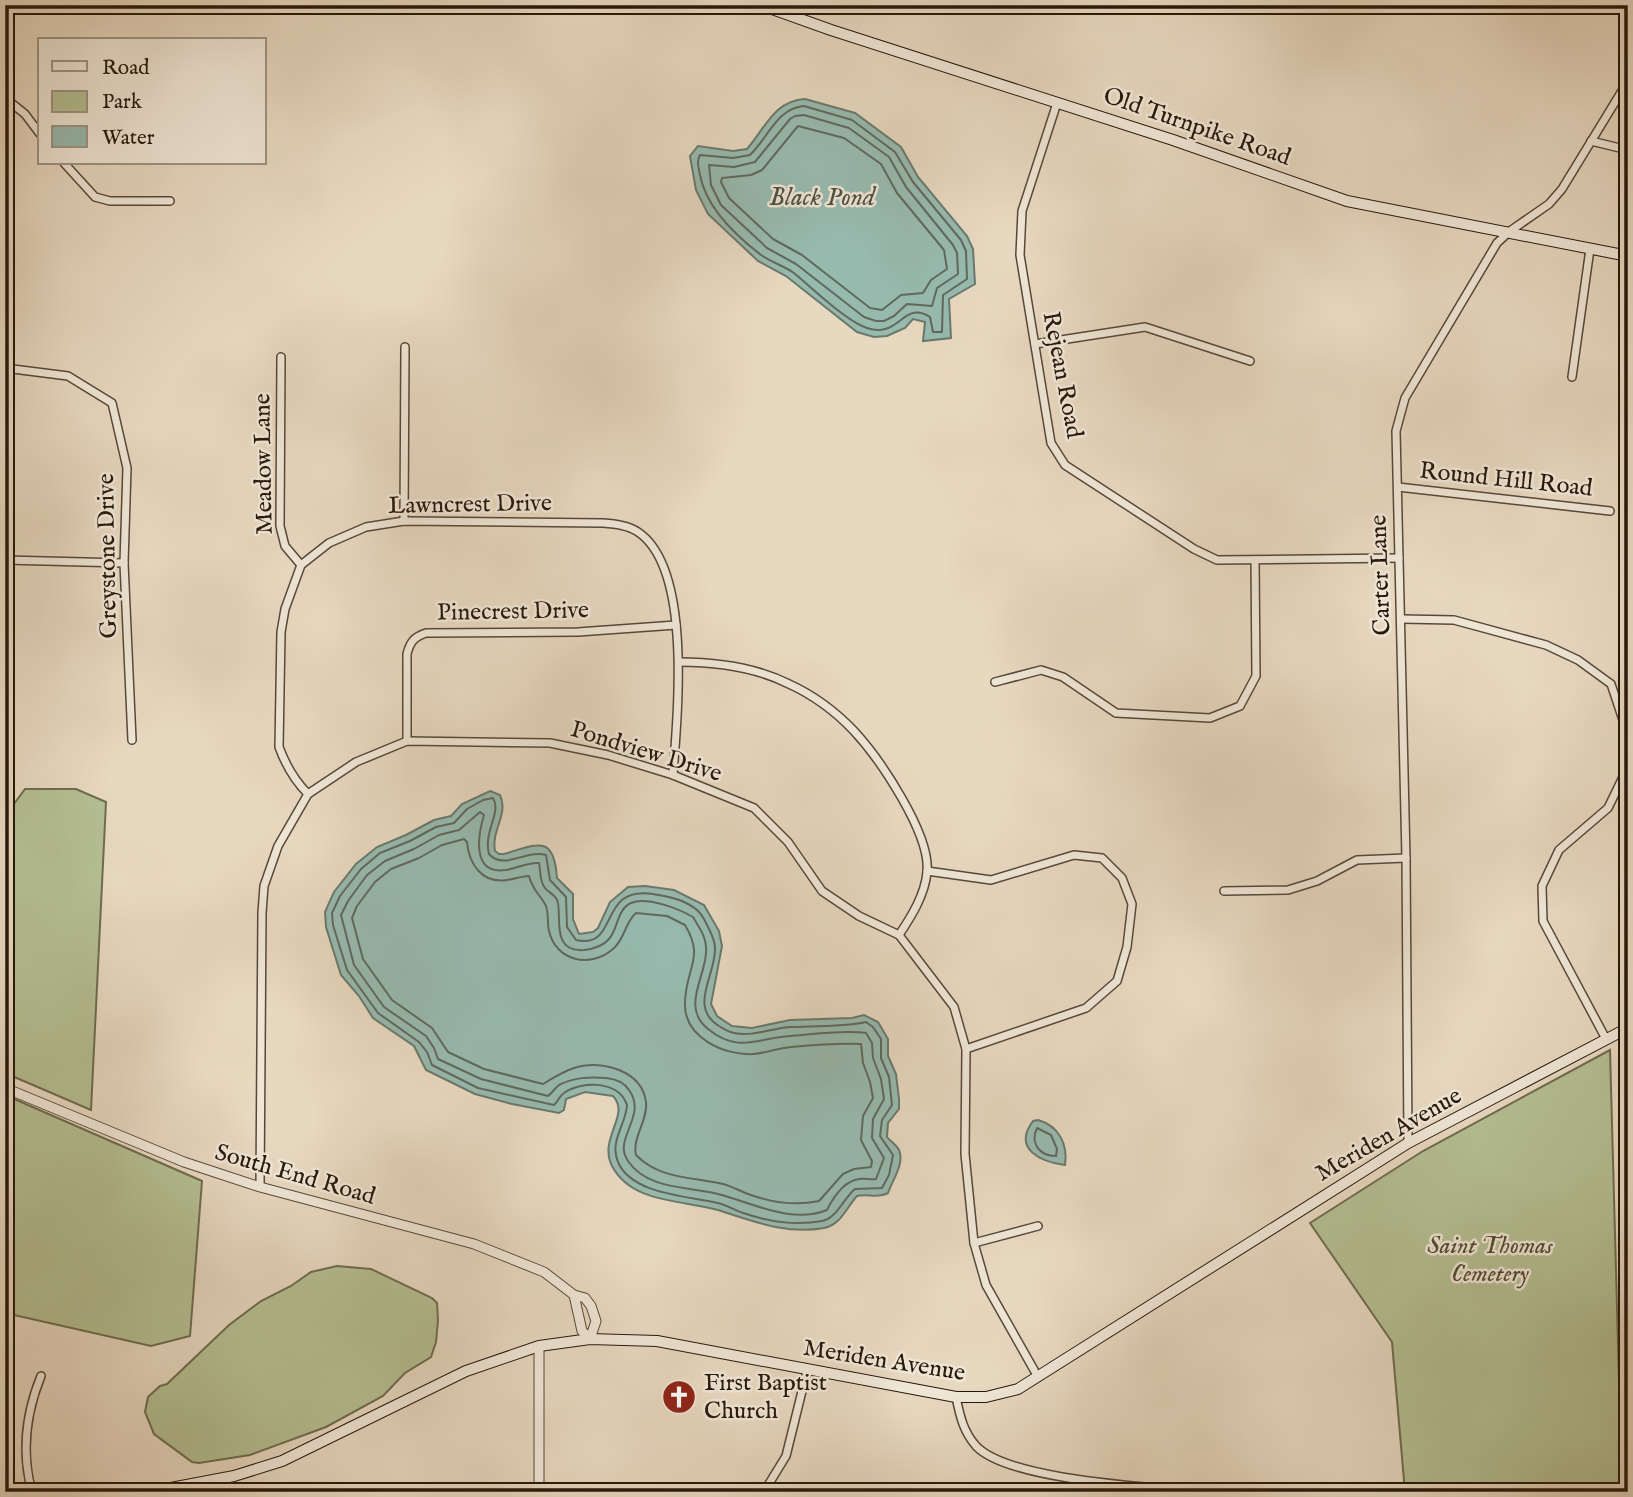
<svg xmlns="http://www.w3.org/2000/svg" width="1633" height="1497" viewBox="0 0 1633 1497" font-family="'IM FELL English',serif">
<rect width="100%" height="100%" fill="#e7d8c0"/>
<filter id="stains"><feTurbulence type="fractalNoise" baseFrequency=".00286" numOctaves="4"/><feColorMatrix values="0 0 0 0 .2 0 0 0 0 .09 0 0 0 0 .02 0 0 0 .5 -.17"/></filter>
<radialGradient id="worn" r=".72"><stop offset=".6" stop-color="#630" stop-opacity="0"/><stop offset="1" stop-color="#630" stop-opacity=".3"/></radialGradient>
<g fill="#b4bf93" stroke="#6e6c4f" stroke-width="2">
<polygon points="25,789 76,789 106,802 91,1110 5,1073 5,816"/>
<polygon points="1610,1050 1622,1492 1405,1492 1392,1342 1310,1223 1423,1151"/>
<polygon points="5,1095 202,1181 190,1336 151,1346 5,1313"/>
<polygon points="337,1266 371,1269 432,1298 437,1303 438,1320 436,1342 431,1357 405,1373 383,1396 326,1427 250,1455 199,1463 192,1462 154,1434 145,1412 148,1397 160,1386 167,1384 229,1325 261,1301 291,1286 311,1272"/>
</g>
<g fill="#97baaf" stroke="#6a796d" stroke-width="2">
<path d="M805,99L855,113L901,147L918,177L967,236L973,249L975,284L949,299L951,338L923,341L925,322L913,319L905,328L887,336L874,337L857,332L786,276L758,261L708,214L696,190L690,156L698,146L733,151L747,149C766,127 774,101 805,99Z"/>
<path d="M490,791L500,795C509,814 491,830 495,851L499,854H504C538,844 554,834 557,878L573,894V919L579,934L593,932L598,928L610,902L628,887L645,886L674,890L704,905L719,931L722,946L711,1004L717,1016L732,1026L752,1028L790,1020L852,1018L864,1015L878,1022L888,1039V1056L896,1074L899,1099V1109L888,1123L887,1137C891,1142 896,1144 899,1150C905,1163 892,1181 888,1193C877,1199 868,1193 857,1196C846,1208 841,1225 824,1228C786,1235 753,1221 718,1210C684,1200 632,1204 612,1166C598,1138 631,1115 613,1096L585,1092L566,1099L564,1110L559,1113L512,1104L475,1094L426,1070L414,1046L373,1018L359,996L341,975L326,927L325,912L334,892L356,864L377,847L406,835L434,820L451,816L462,804Z"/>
<path d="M1038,1120C1059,1126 1068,1144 1065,1165C1041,1162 1012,1149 1033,1121Z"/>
</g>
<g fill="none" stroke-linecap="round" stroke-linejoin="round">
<g stroke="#5f695d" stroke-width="2">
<path d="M804,106L852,120L895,152L913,182L961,240L966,251L967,279L943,295L942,332H933L930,317C901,299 900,343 862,326C842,317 812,288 794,273C784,266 771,262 761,255C735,235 706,208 700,175C699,168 696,162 700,155L733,158L750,155C768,138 777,108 804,106Z"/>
<polygon points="804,115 849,128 889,157 906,187 953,245 957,253 958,274 937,288 932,306 907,304 894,316 884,321 876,321 864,317 796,264 767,248 721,205 711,185 709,165 734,167 755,162 790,119 795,116"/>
<polygon points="798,126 844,138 881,164 897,193 944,250 947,269 931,280 923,293 901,295 882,310 870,308 802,255 773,239 729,198 721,182 722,178 751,175 762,170"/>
<path d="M493,798C502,813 483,831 489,854C504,871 527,849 546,855L550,880L566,897L567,927L576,940C620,950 597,885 653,894C664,896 674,897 684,902C695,907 701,912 706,923C710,931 715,939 715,948C716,975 688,1007 719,1026C724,1029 728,1032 734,1033C754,1037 771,1028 791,1027C816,1026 842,1027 866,1022L873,1027L881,1039V1058L889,1077L892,1105L882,1120L880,1136L893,1155L889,1175L882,1188L855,1189C843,1199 837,1218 822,1221C796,1226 767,1221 743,1213C734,1210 726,1205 718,1203C689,1196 632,1195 618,1162C609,1141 626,1125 627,1105C619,1081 583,1080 564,1093C559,1096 558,1102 554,1105L478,1088L432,1065L427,1052L419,1042L378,1013L347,970L333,925L332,913L340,896L361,869L380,853L410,841L436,827L454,823L467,809L483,800Z"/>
<path d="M480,812L484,815C478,835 471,875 506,870C518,868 528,862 539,863C541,871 539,881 545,888C548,892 555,895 557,900C563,912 549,953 584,950C593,949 603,946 609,939C618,929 617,909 631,903C647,896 679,909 693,917C698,926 706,936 706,947C709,973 679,1006 708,1029C739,1054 757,1038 790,1036C814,1034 843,1030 866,1033L872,1043L873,1058L881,1079L884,1099L873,1119L872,1138L884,1158L876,1179C871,1180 865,1178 859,1179C844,1181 833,1198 827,1210C793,1224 754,1204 722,1195C692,1186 648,1191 628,1161C612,1139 648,1116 629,1090C624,1082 616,1079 606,1078C590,1077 574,1077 559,1085C555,1088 552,1093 548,1096L481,1079L438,1059L434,1048L426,1036L384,1007L354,965L341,915L348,901L367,875L385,861L414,849L439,835L459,830Z"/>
<path d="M464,839L467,842C469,864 482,884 507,880C515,879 522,876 529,876C533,891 538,892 545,904C549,910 547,923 549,931C556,961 590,969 613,949C625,939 625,922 636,913L667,916L685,925C705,958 686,967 685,1002C683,1037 724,1056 754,1054C766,1053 778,1048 791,1047C813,1045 838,1043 861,1044L863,1063L870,1082L873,1098L863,1116L861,1140L872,1161L871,1167L854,1169L843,1174L819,1201C796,1206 770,1202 748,1194C740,1191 731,1186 723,1184C692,1177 659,1179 636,1155C632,1137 648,1121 646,1102C642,1071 603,1060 577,1067C564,1071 554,1077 543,1084L484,1069L448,1052L432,1028L392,1000L363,959L352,918L357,906L375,882L391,869L419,858L442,845Z"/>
<path d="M1037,1128L1051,1135L1057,1149L1056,1156C1039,1156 1030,1143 1037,1128Z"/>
</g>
<g stroke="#574838" stroke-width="10">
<g id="minor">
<polyline points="5,98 25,114 40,134"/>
<polyline points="1057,103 1022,211 1020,255 1051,443 1065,465 1194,549 1217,560 1399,558"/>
<polyline points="1591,141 1628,150"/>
<polyline points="64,163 95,197 110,201 170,201"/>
<polyline points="1035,344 1145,327 1250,361"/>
<polyline points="281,357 280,526 285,546 301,565"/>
<polyline points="5,368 68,376 112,403 127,468 124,563 132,740"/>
<polyline points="1572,377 1590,249"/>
<polyline points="1398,487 1610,511"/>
<polyline points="404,521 405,347"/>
<polyline points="5,560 124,563"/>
<polyline points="1402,619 1454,620 1546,645 1578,660 1611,684 1626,729 1624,775 1608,808 1559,850 1542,886 1543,921 1606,1039"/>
<path d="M679,662C717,662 755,667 789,684C813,695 836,712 854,731C879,758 931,834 927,872C925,895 911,917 899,935"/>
<polyline points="995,682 1041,670 1063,677 1116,713 1210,718 1240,706 1256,676 1255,560"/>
<path d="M407,741V654C410,642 414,637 426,633L578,632L676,625"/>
<path d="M308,794C294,780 286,766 279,747L281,632L285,609L301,565L329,543L366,527L404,521L602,523C614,524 628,525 638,532C693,569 677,717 673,775"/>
<polyline points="927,871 991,880 1074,855 1102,858 1122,878 1132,904 1127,947 1117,981 1086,1008 966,1049"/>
<polyline points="1224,891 1288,890 1317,881 1357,860 1406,858"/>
<polyline points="1408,1143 1406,858 1396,431 1405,398 1497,243 1510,231 1549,204 1562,189 1628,81"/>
<polyline points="260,1187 262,913 264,886 278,846 308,794 356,762 407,741 550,743 608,755 673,775 754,808 788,842 822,891 859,916 899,935 954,1007 966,1049 965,1154 974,1243 986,1285 1038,1377"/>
<polyline points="974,1243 1038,1226"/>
<path d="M956,1397C960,1416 963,1431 976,1446C1009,1481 1154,1487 1204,1492"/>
<path d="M32,1492C21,1452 26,1413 41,1376"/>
<polyline points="764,1492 786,1456 807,1371"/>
</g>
</g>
<g stroke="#574838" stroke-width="11">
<g id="tertiary">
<polyline points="5,1088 184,1162 260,1187 474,1244 544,1272 574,1295 585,1298 591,1306 596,1321 590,1339 582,1331 574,1295"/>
<polyline points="539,1492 539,1346"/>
</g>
</g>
<g stroke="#27180b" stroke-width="12">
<g id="secondary">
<polyline points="761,5 831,30 1173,140 1347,201 1628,256"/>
<polyline points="150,1492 234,1476 282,1461 466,1371 539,1346 590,1339 657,1341 956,1397 986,1397 1018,1389 1408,1143 1628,1028"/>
</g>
</g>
<use href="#minor" stroke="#efe6d6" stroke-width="7"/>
<use href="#tertiary" stroke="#efe6d6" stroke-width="9"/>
<use href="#secondary" stroke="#efe6d6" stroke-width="10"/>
</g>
<defs>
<g id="church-disc" transform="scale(1.75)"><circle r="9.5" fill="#8f2418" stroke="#efe6d6"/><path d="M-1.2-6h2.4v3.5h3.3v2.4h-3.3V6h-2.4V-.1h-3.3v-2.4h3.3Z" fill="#fff"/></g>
</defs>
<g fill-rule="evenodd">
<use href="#church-disc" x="679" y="1397"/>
</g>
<g text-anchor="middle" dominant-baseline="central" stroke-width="5" stroke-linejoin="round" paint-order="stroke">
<g font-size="24" fill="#27180b" stroke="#efe6d6">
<text transform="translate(1197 127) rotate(19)">Old Turnpike Road</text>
<text transform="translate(1062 375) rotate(79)">Rejean Road</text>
<text transform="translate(264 464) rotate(-91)">Meadow Lane</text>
<text transform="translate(1506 480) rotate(6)">Round Hill Road</text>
<text transform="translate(470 505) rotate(-1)">Lawncrest Drive</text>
<text transform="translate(108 556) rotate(-91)">Greystone Drive</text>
<text transform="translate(1381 575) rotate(-92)">Carter Lane</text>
<text transform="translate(513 612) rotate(-1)">Pinecrest Drive</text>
<text transform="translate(646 752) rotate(17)">Pondview Drive</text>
<text transform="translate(1389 1135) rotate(-30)">Meriden Avenue</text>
<text transform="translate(295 1175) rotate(16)">South End Road</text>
<text transform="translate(884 1361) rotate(9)">Meriden Avenue</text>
</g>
<g font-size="24" font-style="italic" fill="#514a34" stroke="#efe6d6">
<text x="1490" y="1246">Saint Thomas<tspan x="1490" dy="28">Cemetery</tspan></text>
</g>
<g font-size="24" fill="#27180b" stroke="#efe6d6" text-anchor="start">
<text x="704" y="1383">First Baptist<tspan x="704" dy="28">Church</tspan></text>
</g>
<g font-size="26" font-style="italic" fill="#4e5144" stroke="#efe6d6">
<text x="822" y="197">Black Pond</text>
</g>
</g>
<rect width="1633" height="1497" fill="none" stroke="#e7d8c0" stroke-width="28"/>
<rect x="7" y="7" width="1619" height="1483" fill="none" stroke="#27180b" stroke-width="3.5"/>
<rect x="14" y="14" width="1605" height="1469" fill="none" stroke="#27180b" stroke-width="2"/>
<rect x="38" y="38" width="228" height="126" fill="#efe6d6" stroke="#9f9485" stroke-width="2"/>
<rect x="52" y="61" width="35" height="10" fill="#efe6d6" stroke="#9f9485" stroke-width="2"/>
<text x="102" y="74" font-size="21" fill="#27180b">Road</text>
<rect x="52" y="91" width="35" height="21" fill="#b4bf93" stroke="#9f9485" stroke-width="2"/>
<text x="102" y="108" font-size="21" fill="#27180b">Park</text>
<rect x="52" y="126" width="35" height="21" fill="#97baaf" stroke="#9f9485" stroke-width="2"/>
<text x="102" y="144" font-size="21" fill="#27180b">Water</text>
<rect width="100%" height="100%" filter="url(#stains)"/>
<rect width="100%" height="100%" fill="url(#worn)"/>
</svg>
